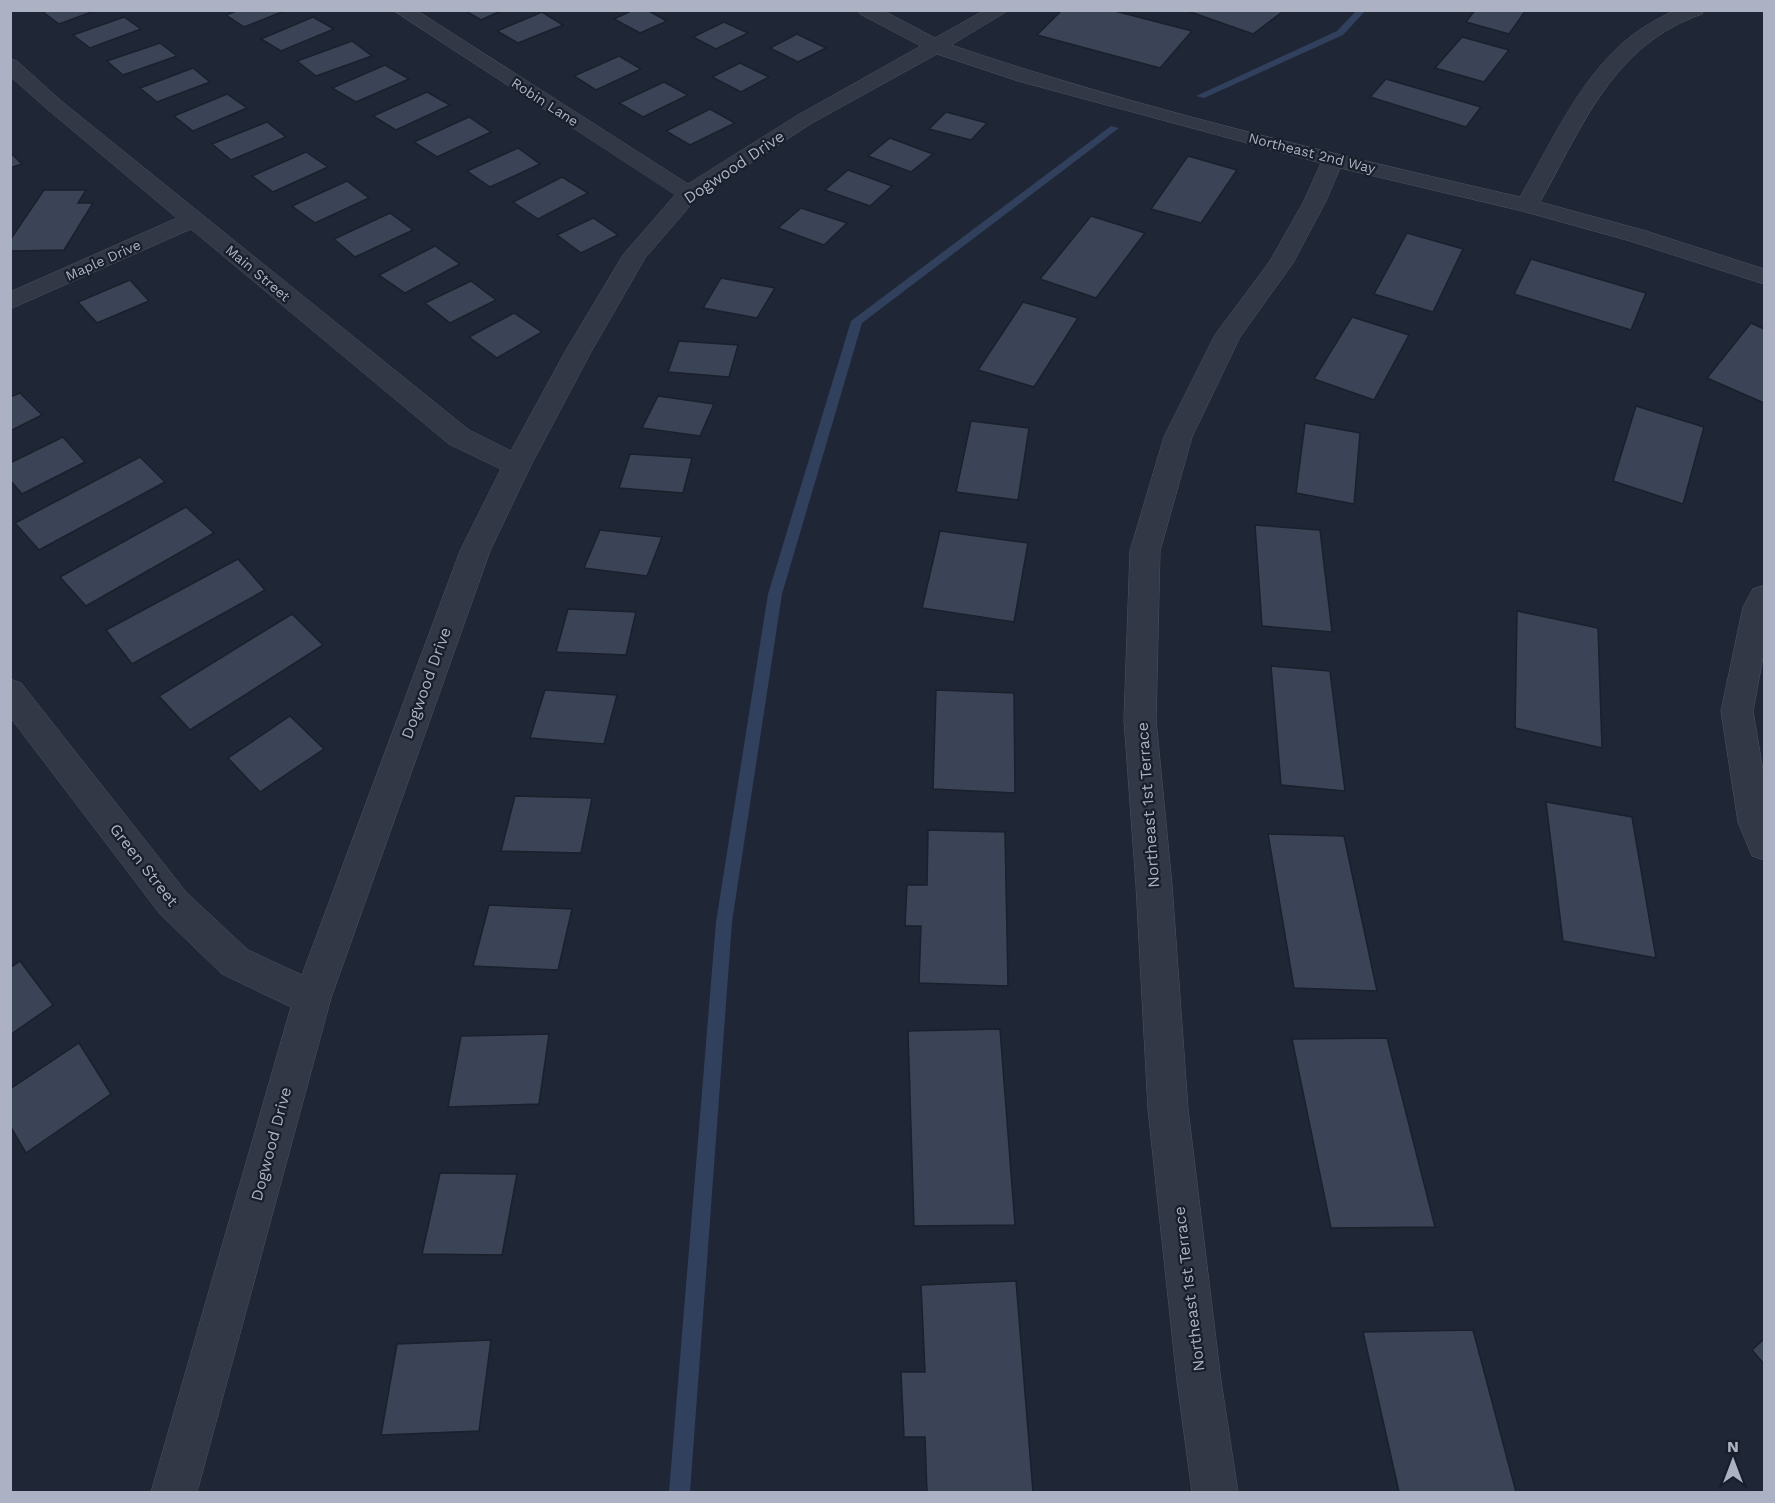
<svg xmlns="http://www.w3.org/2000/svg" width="1775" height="1503" viewBox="0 0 1775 1503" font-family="'Work Sans',sans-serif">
<rect width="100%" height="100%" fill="#1f2635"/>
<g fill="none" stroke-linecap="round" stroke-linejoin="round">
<g fill="#31405d" fill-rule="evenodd">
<polygon points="1357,10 1366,10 1343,35 1204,98 1196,96 1337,31"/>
<polygon points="1111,126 1119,128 862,323 782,594 732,922 690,1492 669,1492 716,922 768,594 851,321"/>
</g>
</g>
<g fill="#3a4456" stroke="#1a202c" stroke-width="1.5">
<polygon points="48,10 97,10 59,24 43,12"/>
<polygon points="239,10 287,10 244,27 226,15"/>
<polygon points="464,10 503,10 481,20"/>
<polygon points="633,10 647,10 667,21 640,33 614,19"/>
<polygon points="1062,10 1111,10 1192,31 1160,68 1037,35"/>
<polygon points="1185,10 1285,10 1253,34"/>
<polygon points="1475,10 1526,10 1509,34 1466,22"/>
<polygon points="542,12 563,25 518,43 497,31"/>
<polygon points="124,17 141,29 90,48 73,35"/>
<polygon points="313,17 334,29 281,51 261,39"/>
<polygon points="724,22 748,33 716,49 693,37"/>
<polygon points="797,34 826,48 798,62 770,48"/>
<polygon points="1462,37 1509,50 1484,82 1435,68"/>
<polygon points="352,41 372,56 316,76 297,61"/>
<polygon points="160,43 177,56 123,75 107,61"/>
<polygon points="619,56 641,69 596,90 574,76"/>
<polygon points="740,63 769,77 741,92 712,77"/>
<polygon points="385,65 409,79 356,102 332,88"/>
<polygon points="193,68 210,82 157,102 140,88"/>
<polygon points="1386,79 1481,107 1466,127 1370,97"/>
<polygon points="664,82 688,95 643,117 619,103"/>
<polygon points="427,92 450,105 396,130 373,116"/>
<polygon points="227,94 247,108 193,131 174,116"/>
<polygon points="710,109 735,123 690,145 666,131"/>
<polygon points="946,112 987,123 971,140 929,129"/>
<polygon points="469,117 491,132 437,157 414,142"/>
<polygon points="267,122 286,137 231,160 212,144"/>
<polygon points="890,138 933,154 911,172 868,156"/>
<polygon points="518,148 540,164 490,187 467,171"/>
<polygon points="10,152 22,164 10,168"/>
<polygon points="306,152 328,167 273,192 252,176"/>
<polygon points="1188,156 1237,170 1201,223 1151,209"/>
<polygon points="848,170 892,186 870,206 825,190"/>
<polygon points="562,177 588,193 538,219 513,202"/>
<polygon points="347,181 369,198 315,223 292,206"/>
<polygon points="44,190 86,190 78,203 93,203 64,250 10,251 10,240"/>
<polygon points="801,208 847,223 824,245 778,228"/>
<polygon points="390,213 413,230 355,257 334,239"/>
<polygon points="1091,216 1145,233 1096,298 1040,279"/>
<polygon points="593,218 618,235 581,253 557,235"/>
<polygon points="1407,233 1463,249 1433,312 1374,294"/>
<polygon points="435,246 460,264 405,293 379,275"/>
<polygon points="1531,259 1646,293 1631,330 1514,294"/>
<polygon points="721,278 775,288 757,318 703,308"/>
<polygon points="130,280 149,301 97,323 78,302"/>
<polygon points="471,281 496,300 450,323 425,303"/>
<polygon points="1023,302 1078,318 1034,387 978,370"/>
<polygon points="514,313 542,332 497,358 469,337"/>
<polygon points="1352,317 1409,335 1374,400 1314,379"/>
<polygon points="1751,323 1764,329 1764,403 1707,378"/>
<polygon points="679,341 738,345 729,377 668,372"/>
<polygon points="20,393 42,415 10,431 10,397"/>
<polygon points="658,396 714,404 700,436 642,428"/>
<polygon points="1636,406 1704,427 1683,504 1613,481"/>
<polygon points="971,421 1029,428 1018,500 956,492"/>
<polygon points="1305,423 1360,433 1354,504 1296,493"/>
<polygon points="63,437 85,462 22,494 10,480 10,463"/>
<polygon points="630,454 692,458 683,493 619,488"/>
<polygon points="140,457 165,482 39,550 15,523"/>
<polygon points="186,507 214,533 86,606 60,577"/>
<polygon points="1255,525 1320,530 1332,632 1262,626"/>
<polygon points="600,530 662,537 647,576 584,568"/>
<polygon points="940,531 1028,543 1014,622 922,608"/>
<polygon points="238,559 265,590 132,664 106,630"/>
<polygon points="568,609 636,612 626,655 556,652"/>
<polygon points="1517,611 1598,628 1602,748 1515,728"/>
<polygon points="292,614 323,645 190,730 159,696"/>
<polygon points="1271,666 1330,671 1345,791 1281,785"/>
<polygon points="545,690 617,695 604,744 530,738"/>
<polygon points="936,690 1014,693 1015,793 933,789"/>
<polygon points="290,716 324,749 260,792 228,758"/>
<polygon points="515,796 592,798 581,853 501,851"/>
<polygon points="1546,802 1632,817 1656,958 1563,941"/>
<polygon points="928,830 1005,832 1008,986 919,983 921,926 905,926 907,885 927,885"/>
<polygon points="1268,834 1344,836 1377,991 1294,988"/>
<polygon points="489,905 572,909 558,970 473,966"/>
<polygon points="20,961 53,1005 10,1035 10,968"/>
<polygon points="1000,1029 1015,1225 914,1226 908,1031"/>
<polygon points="549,1034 539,1104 448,1107 461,1036"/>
<polygon points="1387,1038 1435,1227 1331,1228 1292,1039"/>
<polygon points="79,1043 111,1094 26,1153 10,1126 10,1089"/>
<polygon points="440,1173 517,1174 502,1255 422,1254"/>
<polygon points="1016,1281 1033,1492 927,1492 925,1437 904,1437 901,1372 925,1372 921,1285"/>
<polygon points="1473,1330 1516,1492 1399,1492 1363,1332"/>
<polygon points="1764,1339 1764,1364 1752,1350"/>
<polygon points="491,1340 479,1431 381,1435 397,1344"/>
</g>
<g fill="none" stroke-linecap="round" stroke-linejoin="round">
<g stroke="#4d5361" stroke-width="1">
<g id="minor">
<path d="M393,10H416L688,184L798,115L921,46L860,14L858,10H882L935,38L985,10H1009L951,45C1137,108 1329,153 1520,197C1556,135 1589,55 1656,20C1662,17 1670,12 1677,10C1685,9 1695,10 1704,10L1702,14C1613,45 1583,125 1540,202L1646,231L1764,269V284L1630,241L1522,211L1340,168L1326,201L1293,263L1240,337L1192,437L1160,551L1156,720L1172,885L1188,1109L1221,1381L1238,1492H1192L1177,1381L1148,1109L1136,885L1124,720L1130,551L1164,437L1215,335L1270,261L1304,201L1321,163L1018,81L937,54L812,123L696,199L645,258L591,352L531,465L490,551L331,998L197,1492H151L291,1007L222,974L160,914L10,717V679L21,683L186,892L248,950L302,975L460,551L501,469L449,444L191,229L10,309V292L177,218L46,108L10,76V59L17,61L60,100L469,430L511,451L565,352L623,255L675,195Z"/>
<polygon points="1764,586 1764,652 1753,711 1764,777 1764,860 1752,856 1738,822 1721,711 1743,607 1753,589"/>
</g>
</g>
<use href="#minor" fill="#323846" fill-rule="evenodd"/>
</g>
<g text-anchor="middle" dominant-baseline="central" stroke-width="4.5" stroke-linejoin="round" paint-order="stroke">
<g font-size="14" fill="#acb2c3" stroke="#181e2a">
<text transform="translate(545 102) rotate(33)">Robin Lane</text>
<text transform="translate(1312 153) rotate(14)">Northeast 2nd Way</text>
<text transform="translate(103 260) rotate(-24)">Maple Drive</text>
<text transform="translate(258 273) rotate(40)">Main Street</text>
</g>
<g font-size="16" fill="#acb2c3" stroke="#181e2a">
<text transform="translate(734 167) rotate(-34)">Dogwood Drive</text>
<text transform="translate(426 683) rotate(-70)">Dogwood Drive</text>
<text transform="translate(1148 805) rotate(-94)">Northeast 1st Terrace</text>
<text transform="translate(144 865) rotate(52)">Green Street</text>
<text transform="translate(271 1144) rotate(-75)">Dogwood Drive</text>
<text transform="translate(1189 1289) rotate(-97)">Northeast 1st Terrace</text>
</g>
</g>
<rect width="1775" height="1503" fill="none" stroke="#acb2c3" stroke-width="24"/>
<g transform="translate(1733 1461)" stroke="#181e2a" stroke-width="4.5" paint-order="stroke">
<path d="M0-4.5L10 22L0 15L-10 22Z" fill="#acb2c3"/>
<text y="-9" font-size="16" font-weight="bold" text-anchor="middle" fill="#acb2c3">N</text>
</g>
</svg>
